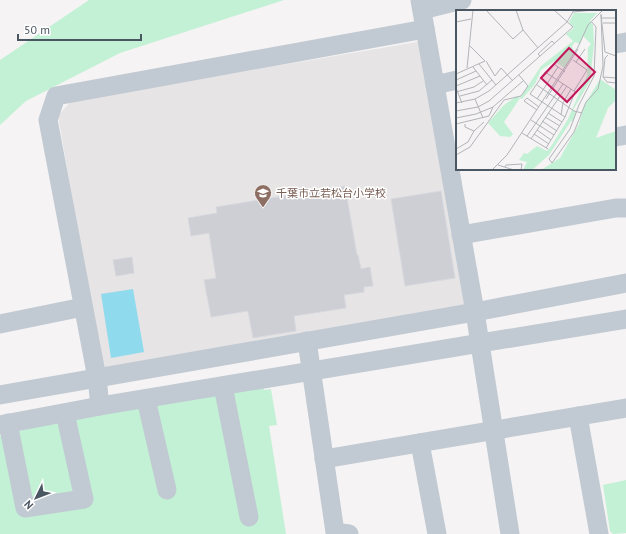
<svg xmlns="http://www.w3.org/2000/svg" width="626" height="534" viewBox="0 0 626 534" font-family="'PT Sans','Noto Sans JP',sans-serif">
<rect width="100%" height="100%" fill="#f5f3f3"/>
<polygon fill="#e6e4e5" points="417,42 427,50 469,300 461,312 108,371 101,365 58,116 71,101"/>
<g fill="#c3f1d5">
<polygon points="89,0 284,0 120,53 26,101 0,125 0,60"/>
<polygon points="263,386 264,390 271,389 277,425 269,426 286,534 0,534 0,436 94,412"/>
<polygon points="626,480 626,533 613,534 610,531 603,485"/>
</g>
<polygon fill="#90daee" points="133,289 144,352 111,358 101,294"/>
<g fill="#cdcfd5" stroke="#d7d9de">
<polygon points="345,186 357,255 358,255 361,269 370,267 373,286 364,287 364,292 344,295 346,308 294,316 296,331 253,338 248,311 211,317 204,280 216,278 209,233 191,236 188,218 217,213 216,207"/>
<polygon points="441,191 455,278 405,286 391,199"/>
<polygon points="132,257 134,273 116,276 113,260"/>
</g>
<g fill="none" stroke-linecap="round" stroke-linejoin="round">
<g stroke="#c1cad2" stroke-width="19">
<polyline points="420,0 475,312 510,534"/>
<polyline points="422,10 462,0"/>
<polyline points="615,44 626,42"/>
<polyline points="435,85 457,80"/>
<polyline points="615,137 626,135"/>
<polyline points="461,235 616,208 626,208"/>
<polyline points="0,324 83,307"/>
<polyline points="307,341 335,532 349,534"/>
<polyline points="223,386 249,517"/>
<polyline points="0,395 475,312 626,283"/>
<polyline points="146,399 167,490"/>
<polyline points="100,406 97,378 48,120 56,96 425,29"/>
<polyline points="578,416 599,534"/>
<polyline points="8,423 25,508 84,499 65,413"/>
<polyline points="0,425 100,406 626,319"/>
<polyline points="420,443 437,534"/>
<polyline points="324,459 626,408"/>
</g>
</g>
<defs>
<g id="school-pin" transform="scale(0.9)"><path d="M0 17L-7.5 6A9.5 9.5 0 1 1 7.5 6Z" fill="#8d6e63" stroke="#fff"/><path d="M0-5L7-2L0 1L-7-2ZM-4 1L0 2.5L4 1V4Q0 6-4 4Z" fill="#fff"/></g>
</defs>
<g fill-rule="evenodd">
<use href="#school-pin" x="263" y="193"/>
</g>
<g text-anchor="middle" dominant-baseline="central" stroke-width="3" stroke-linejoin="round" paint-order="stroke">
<g font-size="11" fill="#785e54" stroke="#fff" text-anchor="start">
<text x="276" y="193">千葉市立若松台小学校</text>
</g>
</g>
<g transform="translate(456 10)">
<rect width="160" height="160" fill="#f5f3f3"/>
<path d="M118,3H141L134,11L137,15L138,34L134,71L117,100L120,102L117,111H115L93,145L76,160H67L71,152L63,150L68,143L71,144L81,136L91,141L96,135L112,109L131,65L132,38L135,34L127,26L124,34L119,32L116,36L118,42L108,58L99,51L85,60L79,74L66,89L64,88L85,56L117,31L110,24L118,18L113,12ZM144,69L160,80V90L152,98L140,128L160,121V160H85L104,148L123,114L128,96ZM61,86L64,88L48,112L57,124L54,127L44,126L32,113L48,95Z" fill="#c3f1d5"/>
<path fill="none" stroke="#b1b4b9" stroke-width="1" d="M30,0L57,29L67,20M60,0L67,20L82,38M117,2L138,0M145,5L149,42L160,46M146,8H160M135,11L140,17L138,66L123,95L114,119L93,149L96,153L118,122L130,92L142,79L147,56L145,4M0,12L15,9M147,13H160M152,45L149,48L147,67L151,72L160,73M84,46L82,44L96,31L99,34M117,50L131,60L118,81M30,51L39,66L45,58L57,71M120,52L129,39M23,54L40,75M17,57L31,75M11,58L17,0M89,62L121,83M109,62L98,54L89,62L74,84L109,107M0,64L29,51L14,36M147,67L160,68M0,70L20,61M81,75L118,101L126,103M0,76L24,66M0,78L6,93M0,82L18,77L27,71M4,86L23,81L36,70M19,89L27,108M81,89L102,57M90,89L122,39M102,89L111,76M0,93L19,89L33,81L111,12L118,0M81,100L68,91L71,88L83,97M0,101L22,97L33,91L117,17L98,0M92,103L106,112M105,105L107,93L115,79M89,107L104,116M0,108L20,104L37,97L67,71M75,110L98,125M86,111L101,121M0,114L33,106L37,97M9,114V117L18,121M81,120L95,130M66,123L92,139M78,124L93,134M71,126L107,74M75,129L102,89M90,138L109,107L119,82M0,139L12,132L18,121L28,112M0,145L14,137L48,90L65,86L72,76L63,65M42,155L58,160M49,157L50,155L66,154L65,160M36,160L51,145L122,37L132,15L147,0"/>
<path fill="#c2185b" fill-opacity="0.15" stroke="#c2185b" stroke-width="2" d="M113,38L139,62L111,92L85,68Z"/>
<rect width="160" height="160" fill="none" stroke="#4a5661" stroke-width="2"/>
</g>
<g transform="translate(36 498) rotate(227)" stroke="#ffffff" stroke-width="3" paint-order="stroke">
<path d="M0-3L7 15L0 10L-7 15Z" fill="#4a5661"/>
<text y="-6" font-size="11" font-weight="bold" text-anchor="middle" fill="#4a5661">N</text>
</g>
<path d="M18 34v6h123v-6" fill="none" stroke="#4a5661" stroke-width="2"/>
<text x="24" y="34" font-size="12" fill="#4a5661" stroke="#ffffff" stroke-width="3" paint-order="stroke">50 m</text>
</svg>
